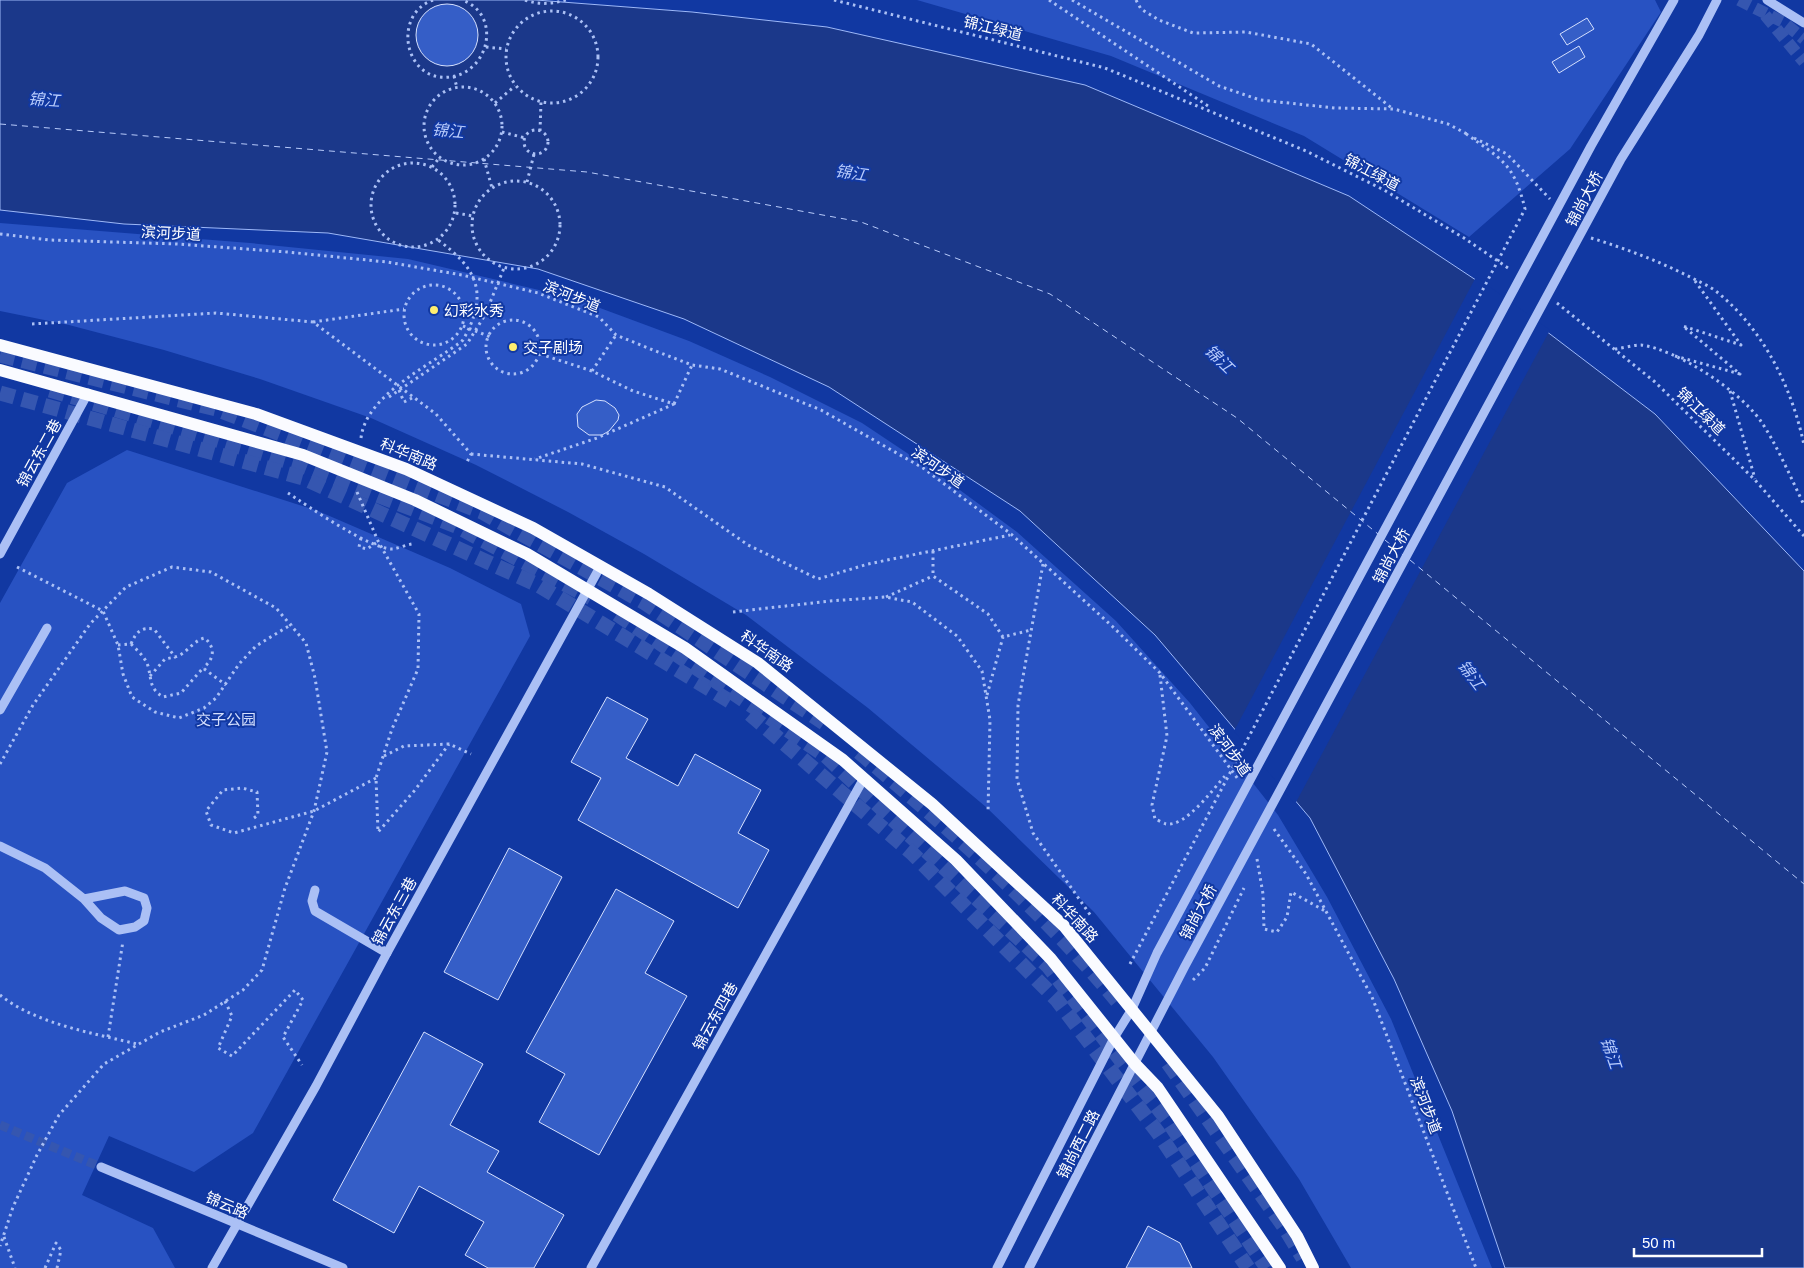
<svg xmlns="http://www.w3.org/2000/svg" width="1804" height="1268" viewBox="0 0 1804 1268" font-family="Helvetica,'Noto Sans SC',sans-serif">
<rect width="100%" height="100%" fill="#1138a2"/>
<g fill="#2852c2">
<polygon points="917,0 1655,0 1661,12 1570,149 1469,237 1304,136 1111,56"/>
<polygon points="0,223 250,243 408,259 573,298 689,341 770,377 862,423 934,471 1017,532 1116,621 1190,703 1278,815 1327,897 1391,1019 1492,1268 1351,1268 1299,1179 1213,1057 1094,912 986,807 868,708 746,615 644,554 568,512 476,465 371,418 260,379 164,350 69,325 0,311"/>
<polygon points="127,450 318,511 450,568 521,604 530,636 253,1133 194,1172 109,1136 82,1195 153,1228 175,1268 0,1268 0,603 67,483"/>
</g>
<polygon fill="#1b388a" stroke="#9db8f8" points="0,0 536,0 692,12 827,27 1085,85 1349,196 1500,296 1655,414 1804,571 1804,1268 1505,1268 1452,1111 1394,979 1310,818 1155,635 1020,511 829,387 684,319 538,269 328,233 124,224 0,210"/>
<polygon fill="#1138a2" points="1476,277 1550,330 1295,804 1234,731"/>
<g fill="none" stroke-linecap="round" stroke-linejoin="round">
<g stroke="#b8cbfb" stroke-width="1" stroke-dasharray="6 5" stroke-linecap="butt">
<polyline points="0,124 587,172 861,222 1050,294 1237,418 1378,534"/>
<polyline points="1385,540 1403,555"/>
<polyline points="1410,560 1804,884"/>
</g>
</g>
<g fill="#355ec7" stroke="#d5e0fe">
<circle cx="447" cy="35" r="31"/>
<polygon points="1587,18 1594,29 1567,45 1560,34"/>
<polygon points="1579,46 1585,57 1559,73 1552,62"/>
<polygon points="596,400 605,401 615,408 619,415 618,420 609,431 602,435 589,435 578,427 577,414 582,407"/>
<polygon points="607,697 648,719 626,758 678,786 695,754 761,790 738,833 769,850 738,908 578,820 601,778 571,762"/>
<polygon points="509,848 562,877 498,1000 444,972"/>
<polygon points="616,889 674,921 645,973 687,996 599,1155 539,1122 565,1074 526,1052"/>
<polygon points="424,1032 483,1064 450,1125 499,1151 487,1172 564,1215 534,1268 488,1268 465,1255 484,1222 419,1186 394,1233 333,1200"/>
<polygon points="1148,1226 1180,1243 1192,1268 1126,1268"/>
</g>
<g fill="none" stroke-linecap="round" stroke-linejoin="round">
<polyline stroke="#3556b0" stroke-width="9" stroke-dasharray="9 4.5" stroke-linecap="butt" points="0,1125 101,1167"/>
<g stroke="#3556b0" stroke-width="12" stroke-dasharray="12 6" stroke-linecap="butt">
<polyline points="1739,0 1783,22 1804,39"/>
<polyline points="1765,15 1804,62"/>
</g>
<g stroke="#3556b0" stroke-width="15" stroke-dasharray="15 8" stroke-linecap="butt">
<polyline points="0,355 216,409 482,512 645,603 824,723"/>
<polyline points="50,390 303,466 456,526 591,598"/>
<polyline points="0,393 303,478 538,585 731,702"/>
<polyline points="617,614 826,756 1048,966 1168,1121 1267,1268"/>
<polyline points="750,714 912,853 1057,1000 1159,1134 1248,1268"/>
<path d="M859,752C950,829 1041,909 1117,1001"/>
<polyline points="1168,1063 1285,1228 1303,1258"/>
</g>
<g stroke="#abc0f5" stroke-width="3" stroke-dasharray="2.5 4" stroke-linecap="butt">
<path d="M433,0C391,15 405,83 450,77C490,72 502,14 462,0"/>
<path d="M525,0C539,5 552,4 566,0"/>
<polyline points="834,0 1105,68 1306,151 1384,190 1464,238 1511,270"/>
<polyline points="1049,0 1211,108"/>
<polyline points="1072,0 1219,86 1260,100 1335,108 1394,109 1448,124 1467,134"/>
<polyline points="1136,0 1141,9 1159,20 1193,33 1246,32 1311,44 1393,109"/>
<circle cx="552" cy="57" r="46"/>
<polyline points="486,47 506,49"/>
<polyline points="454,76 457,88"/>
<circle cx="463" cy="126" r="39"/>
<polyline points="495,103 515,86"/>
<circle cx="536" cy="142" r="12"/>
<polyline points="540,131 541,102"/>
<polyline points="502,132 525,138"/>
<polyline points="1474,138 1507,154 1550,199"/>
<polyline points="484,159 492,188"/>
<circle cx="413" cy="205" r="42"/>
<polyline points="432,167 440,157"/>
<circle cx="516" cy="225" r="44"/>
<polyline points="527,182 534,154"/>
<polyline points="456,213 473,216"/>
<polyline points="0,234 50,240 177,244 287,252 387,262 462,275 538,293 599,317 616,335 653,350 692,365 720,369 821,410 923,468 1011,534 1113,627 1160,673 1238,779"/>
<path d="M1591,238C1627,249 1661,262 1694,279C1702,283 1711,287 1717,292C1764,330 1792,388 1804,445"/>
<circle cx="434" cy="315" r="30"/>
<polyline points="1557,303 1655,382 1755,480 1804,536"/>
<circle cx="513" cy="347" r="27"/>
<polyline points="313,322 404,309"/>
<polyline points="32,324 216,313 313,322 436,414 471,454 466,464"/>
<polyline points="463,326 493,338"/>
<path d="M1615,349C1623,348 1633,345 1641,345C1678,350 1738,390 1760,420C1775,441 1792,480 1804,505"/>
<polyline points="534,352 592,371 633,391 674,404 597,438 535,459"/>
<polyline points="1675,356 1740,374 1683,326 1741,345 1695,281"/>
<polyline points="592,371 616,335"/>
<polyline points="399,390 404,402 414,397"/>
<polyline points="1730,391 1755,479"/>
<polyline points="389,397 467,344 485,315 504,268"/>
<polyline points="674,404 692,365"/>
<path d="M361,438C366,394 432,365 463,340C489,294 478,269 438,240"/>
<polyline points="471,454 582,464 665,487 748,545 818,579 868,564 1010,535"/>
<polyline points="357,492 378,541 419,614 418,669 392,729 376,778 378,832 415,790 449,744"/>
<path d="M288,493C308,506 371,550 393,549C399,548 406,545 412,544"/>
<polyline points="361,538 359,547 367,549 376,543"/>
<polyline points="933,551 933,576 988,614 1003,637 1031,630"/>
<polyline points="1043,564 1018,705 1017,779 1033,833 1091,916"/>
<polyline points="17,567 103,611 118,645 123,674 132,697 155,712 179,718 204,708 216,698 239,664 256,646 292,624"/>
<polyline points="886,597 933,576"/>
<polyline points="733,612 830,601 885,597 912,602 957,636 982,671 990,720 988,813"/>
<path d="M131,644C136,632 141,627 154,629L175,657C187,654 193,640 205,638C216,649 214,659 203,668"/>
<path d="M118,645L131,644C138,651 145,657 148,666C152,681 149,688 163,697L181,693L203,668L226,685"/>
<path d="M1160,675L1167,736L1152,805L1155,819C1158,820 1163,823 1166,824C1186,827 1213,789 1225,776"/>
<polyline points="150,676 165,659 175,657"/>
<polyline points="987,695 1003,637"/>
<polyline points="384,756 404,746 449,744 471,754"/>
<polyline points="0,764 33,705 90,624 126,587 172,567 211,572 276,608 306,643 315,678 327,752 314,811 285,888 262,970 243,990 204,1015 160,1032 104,1064 59,1115 37,1155 13,1207 0,1246"/>
<polyline points="254,818 258,815 257,792 242,788 223,790 206,811 211,825 234,833 314,811 376,778"/>
<polyline points="1274,829 1306,874 1372,997 1476,1268"/>
<polyline points="1257,859 1263,894 1264,929 1277,932 1287,917 1291,892 1327,912"/>
<path d="M1130,964L1525,209C1514,163 1502,160 1465,133"/>
<polyline points="1193,980 1205,968 1244,888"/>
<path d="M0,995C36,1024 93,1033 137,1044"/>
<polyline points="225,1001 232,1016 218,1048 232,1056 295,990 303,1000 283,1037 302,1065"/>
<polyline points="108,1037 123,941"/>
<polyline points="4,1237 15,1268"/>
<polyline points="45,1268 56,1243 61,1250 57,1268"/>
</g>
<g stroke="#abc0f5" stroke-width="9">
<polyline points="1767,0 1804,23"/>
<polyline points="0,554 88,393"/>
<polyline points="0,710 47,628"/>
<polyline points="0,846 45,868 84,899 101,918 119,930 135,927 144,921 147,908 144,898 125,891 84,899"/>
<polyline points="315,890 312,901 315,911 387,953"/>
<polyline points="101,1167 343,1268"/>
<polyline points="212,1268 316,1086 387,953 600,567"/>
<polyline points="591,1268 864,778"/>
<polyline points="997,1268 1114,1038 1132,1009 1157,953 1591,146 1674,0"/>
<polyline points="1029,1268 1185,966 1621,159 1699,35 1717,0"/>
</g>
<g stroke="#fafbff" stroke-width="12">
<polyline points="0,345 256,414 406,469 533,528 649,594 758,663 932,804 1064,926 1218,1116 1297,1236 1313,1268"/>
<polyline points="0,370 303,455 415,500 527,554 685,648 843,760 956,860 1051,959 1135,1064 1158,1088 1280,1268"/>
</g>
</g>
<g fill="#ffee70" stroke="#1138a2" stroke-width="2">
<circle cx="434" cy="310" r="5"/>
<circle cx="513" cy="347" r="5"/>
</g>
<g text-anchor="middle" dominant-baseline="central" stroke-width="4" stroke-linejoin="round" paint-order="stroke">
<g font-size="15" fill="#fff" stroke="#1138a2">
<text transform="translate(993 28) rotate(14)">锦江绿道</text>
<text transform="translate(1372 172) rotate(28)">锦江绿道</text>
<text transform="translate(1584 199) rotate(-62)">锦尚大桥</text>
<text transform="translate(171 233) rotate(3)">滨河步道</text>
<text transform="translate(572 296) rotate(22)">滨河步道</text>
<text transform="translate(1701 411) rotate(44)">锦江绿道</text>
<text transform="translate(39 453) rotate(-61)">锦云东二巷</text>
<text transform="translate(409 454) rotate(22)">科华南路</text>
<text transform="translate(938 467) rotate(35)">滨河步道</text>
<text transform="translate(1391 556) rotate(-62)">锦尚大桥</text>
<text transform="translate(767 651) rotate(35)">科华南路</text>
<text transform="translate(1230 750) rotate(54)">滨河步道</text>
<text transform="translate(394 911) rotate(-61)">锦云东三巷</text>
<text transform="translate(1198 912) rotate(-62)">锦尚大桥</text>
<text transform="translate(1075 918) rotate(47)">科华南路</text>
<text transform="translate(715 1016) rotate(-61)">锦云东四巷</text>
<text transform="translate(1426 1105) rotate(69)">滨河步道</text>
<text transform="translate(1078 1144) rotate(-63)">锦尚西二路</text>
<text transform="translate(227 1205) rotate(23)">锦云路</text>
</g>
<g font-size="15" fill="#fff" stroke="#1138a2" text-anchor="start">
<text x="444" y="310">幻彩水秀</text>
<text x="523" y="347">交子剧场</text>
</g>
<g font-size="15" fill="#d5e0fe" stroke="#1138a2">
<text x="226" y="719">交子公园</text>
</g>
<g font-size="16" font-style="italic" fill="#b8cbfb" stroke="#1138a2">
<text transform="translate(44 100) rotate(4)">锦江</text>
<text transform="translate(448 131) rotate(5)">锦江</text>
<text transform="translate(851 173) rotate(8)">锦江</text>
<text transform="translate(1219 359) rotate(44)">锦江</text>
<text transform="translate(1471 675) rotate(53)">锦江</text>
<text transform="translate(1611 1053) rotate(71)">锦江</text>
</g>
</g>
<path d="M1634 1248v8h128v-8" fill="none" stroke="#ffffff" stroke-width="2.5"/>
<text x="1642" y="1248" font-size="15" fill="#ffffff" stroke="#1138a2" stroke-width="4" paint-order="stroke">50 m</text>
</svg>
